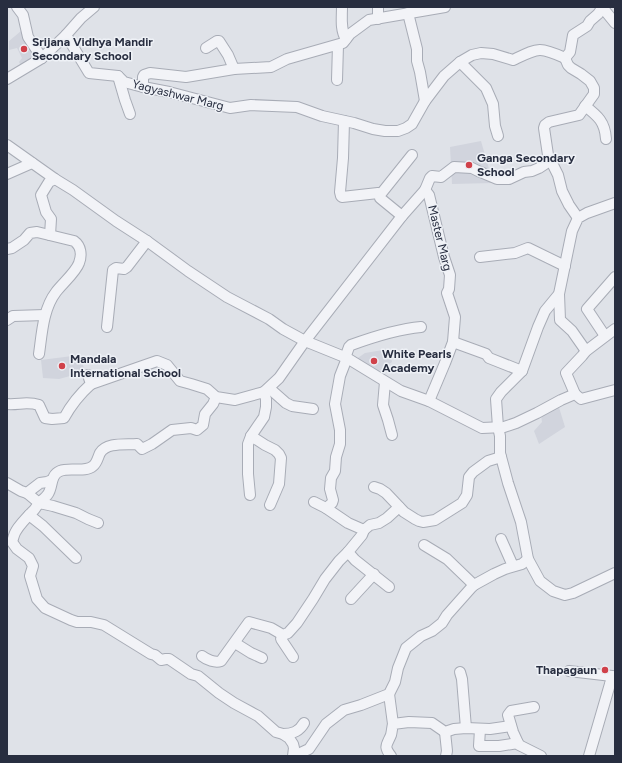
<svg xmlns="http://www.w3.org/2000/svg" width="622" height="763" viewBox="0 0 622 763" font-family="Figtree,sans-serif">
<rect width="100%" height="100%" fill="#dfe2e8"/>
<g fill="#d1d4dd">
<polygon points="21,31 35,57 22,67 19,62 22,58 17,48 9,50 9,41"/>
<polygon points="481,141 493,183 452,184 450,147"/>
<polygon points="389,349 392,362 376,373 355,360 365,353"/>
<polygon points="80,355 85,372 59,379 43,378 41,360"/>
<polygon points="558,404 565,427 539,444 534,431 542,422 541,415"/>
</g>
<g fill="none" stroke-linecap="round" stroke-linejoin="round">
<g stroke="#a8acb6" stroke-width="12">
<g id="minor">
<polyline points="17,7 23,15 28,37 42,58"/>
<path d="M342,7C342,17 340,30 346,39"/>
<polyline points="378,7 378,19"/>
<polyline points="602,7 615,23"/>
<polyline points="408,13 417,49 417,61 420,72 425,101"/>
<path d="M66,35L89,73L118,76L124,82L143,87L169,92L230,108L251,105L297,107L322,116L354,123L373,129L385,131H398L406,128L412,124L425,101L444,76L460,62L472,55L481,53L493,54L513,60C538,48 539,46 565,58"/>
<polyline points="206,48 217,41 219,41 228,55 234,69"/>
<polyline points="565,58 568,65 571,68 581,74 590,81 594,88 594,94 579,115 549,122 545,125 544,128 548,155 558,175 562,191 569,205 578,218"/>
<polyline points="565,58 570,52 573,35 587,26 590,21 598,14 603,7"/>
<polyline points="460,62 486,88 493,104 495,126 498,136"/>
<polyline points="118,76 125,100 130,114"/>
<polyline points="7,79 42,58 66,35 81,18 94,7"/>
<polyline points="337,80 338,45"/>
<polyline points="143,87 143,77 144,75 150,73 186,77 234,69 271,67 287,59 343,43 350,34 369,20 445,7"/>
<path d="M585,106C598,116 605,122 606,139"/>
<polyline points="344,121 343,158 340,192 341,196 342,197 378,193 380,195"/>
<polyline points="7,145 55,179 73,190 116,221 147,241 188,271 227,297 269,319 283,329 305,341 347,358 401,391 429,401 482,428 504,427 516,423 537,413 561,400 575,394 581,399 615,390"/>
<polyline points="7,174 32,163"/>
<polyline points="425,190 429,195 444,257 450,275 449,289 447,293 455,317 453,342 445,363 429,401"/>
<polyline points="615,203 587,213 578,218 572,231 559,294 545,311 538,327 522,371 501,392 496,399 498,427 500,436 500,453 508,483 521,522 528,559 540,581 553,591 565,595 573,593 615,573"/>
<polyline points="402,216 380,198 380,195 412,155"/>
<polyline points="50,235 51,219 46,212 41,195 49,182 55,179"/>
<path d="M7,249L12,248L24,240L30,233L37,232L74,241C81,246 82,255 79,263C76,272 62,284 56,292C43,309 42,333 39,354"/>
<polyline points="480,257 515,253 528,248 565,266"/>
<polyline points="559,294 560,320 572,331 586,351"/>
<polyline points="7,320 13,316 45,315"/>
<polyline points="107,327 113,270 116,268 124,269 127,267 147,241"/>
<polyline points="605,336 587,309 615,277"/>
<polyline points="453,342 486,354 489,358 522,371"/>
<path d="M345,358L349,347L351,345C373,337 397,329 421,327"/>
<polyline points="385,382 383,405 388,420 392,435"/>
<polyline points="91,384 157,361 167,365 180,381 191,384 207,389 216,397 235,400 264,392"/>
<polyline points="269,388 286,403 292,406 313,409"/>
<polyline points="575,394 566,373 582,356 586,351 615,329"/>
<path d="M216,397L213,404L205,414L203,425L197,430L191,428L172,430L152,444L142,449L137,444C125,445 107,442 100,453C98,457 97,463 93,466C85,473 70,467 60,471C50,475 53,487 48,494C46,497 42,500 39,503C37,505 36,508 34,510C28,516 20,524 16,531C14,534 13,539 12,542L17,549L29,558L33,566L30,576L37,599L45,608L71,620L77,622H91L104,625L151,654L155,655L161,660L166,659H169L191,674L198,676L219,693L234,703L258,716L276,732L283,734L289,738L293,744L294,748L293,756"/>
<path d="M7,404C19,405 27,401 39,405L45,418L52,419L64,418C71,405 81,393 91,384L88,375"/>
<polyline points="251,436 265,445 275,450 279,454 281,458 279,484 270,505"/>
<polyline points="7,483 21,491 27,493 40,483 47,482 52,480"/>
<polyline points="374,487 380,489 386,493 404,512 415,519 419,521 423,522 435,520 462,503 467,495 469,477 473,472 488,461 501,457"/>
<polyline points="27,493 39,503 53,506 76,513 88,519 98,523"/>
<polyline points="250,495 248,474 248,444 251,436 264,417 266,407 266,399 264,392 279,378 305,341 402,216 425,190 430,178 432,176 441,177 454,167 472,168 478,171 497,179 509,179 524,172 532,171 539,168 551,160"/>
<polyline points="314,502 326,508 348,523 364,530 370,525 379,523 387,518 399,507"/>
<polyline points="326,508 332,503 333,500 330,489 331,478 335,471 336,457 340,444 340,430 335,404 340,376 347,358"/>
<polyline points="29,515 43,526 76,558"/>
<polyline points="364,530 362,535 348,552 355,560 389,587"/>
<polyline points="501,539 513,566"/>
<polyline points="424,545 447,559 474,585"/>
<polyline points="351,599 374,574"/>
<polyline points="283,635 281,639 293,657"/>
<polyline points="235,643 251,653 262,658"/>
<path d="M202,656C207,660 215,663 221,661L249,622L271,628L283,635L288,633L297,623L313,599L325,579L339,561L348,552"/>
<polyline points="569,671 612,676"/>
<polyline points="460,672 462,679 466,728"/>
<polyline points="389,694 393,724"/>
<polyline points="534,707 511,711 508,715 513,732 519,745 541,756"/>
<polyline points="480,729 479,746 499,746 518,743"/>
<polyline points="445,732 447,751 446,756"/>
<path d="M283,734C292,734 299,732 304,723"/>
<polyline points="294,756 309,749 326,724 344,710 361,705 389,694 395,682 398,668 406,648 421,636 432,631 442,623 447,615 471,588 474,585 494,574 505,569 522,564 528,559"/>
<path d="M391,756C383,746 387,745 391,735C392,731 392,728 393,724L409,722L432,723L445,732L454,729L466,728L490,729L511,726"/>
<polyline points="589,756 610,684 612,676 615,677"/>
</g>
</g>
<use href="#minor" stroke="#f2f3f7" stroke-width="10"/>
</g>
<g fill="#d0414a" stroke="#eef1f6" stroke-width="1.5">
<circle cx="24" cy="49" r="4"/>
<circle cx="469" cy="165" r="4"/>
<circle cx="374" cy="361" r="4"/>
<circle cx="62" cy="366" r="4"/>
<circle cx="605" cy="670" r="4"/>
</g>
<g text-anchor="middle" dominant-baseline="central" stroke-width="3" stroke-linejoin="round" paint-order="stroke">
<g font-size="12" font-weight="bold" fill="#282e40" stroke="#eef1f6" text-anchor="start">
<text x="32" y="42">Srijana Vidhya Mandir<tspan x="32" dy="14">Secondary School</tspan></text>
<text x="477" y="158">Ganga Secondary<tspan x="477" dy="14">School</tspan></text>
<text x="382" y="354">White Pearls<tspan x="382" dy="14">Academy</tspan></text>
<text x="70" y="359">Mandala<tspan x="70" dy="14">International School</tspan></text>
<text x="597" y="670" text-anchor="end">Thapagaun</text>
</g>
<g font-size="12" fill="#282e40" stroke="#eef1f6">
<text transform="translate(178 95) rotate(14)">Yagyashwar Marg</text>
<text transform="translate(440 238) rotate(76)">Master Marg</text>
</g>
</g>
<rect width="622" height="763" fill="none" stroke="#282e40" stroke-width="16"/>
</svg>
